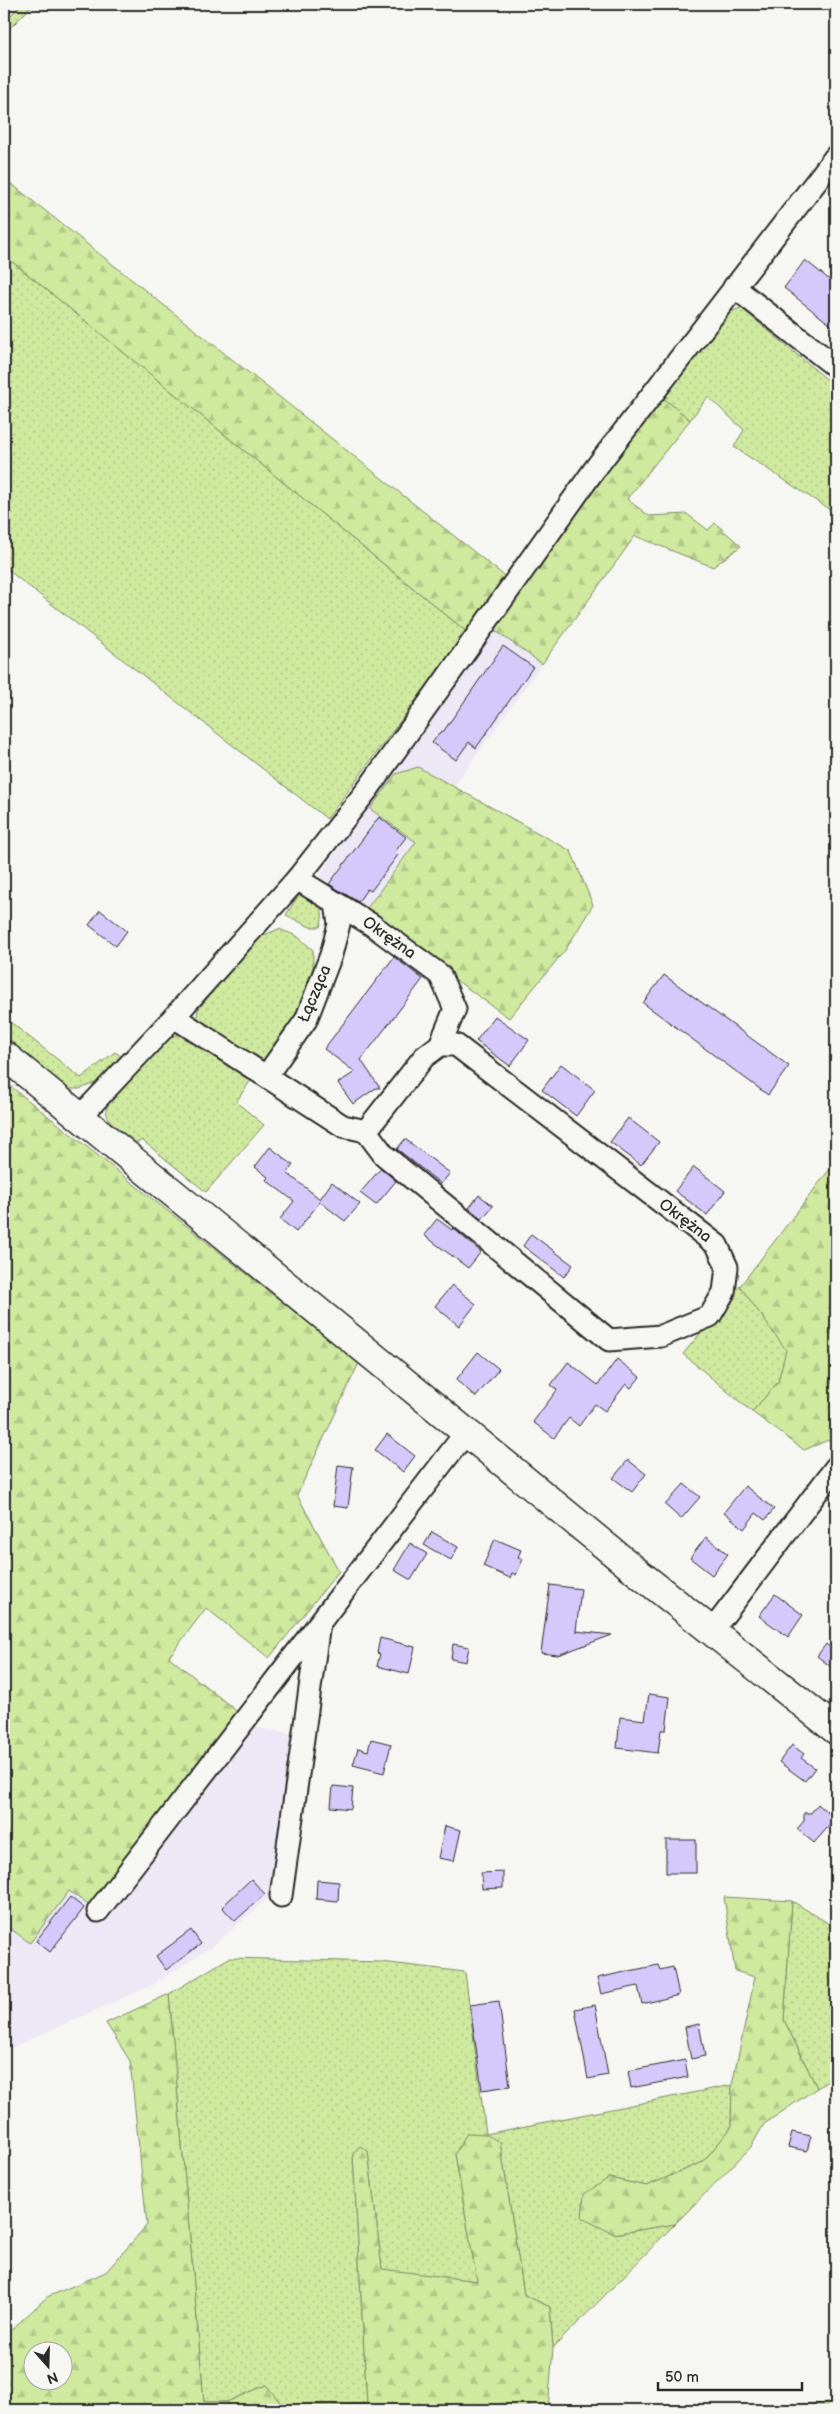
<svg xmlns="http://www.w3.org/2000/svg" width="840" height="2414" viewBox="0 0 840 2414" font-family="'Balsamiq Sans',sans-serif">
<defs>
<pattern id="grass-dots" width="8" height="8" patternUnits="userSpaceOnUse" patternTransform="scale(1.25)"><rect width="8" height="8" fill="#cfe99f"/><path d="M2 2h.1M6 6h.1" fill="none" stroke="#b2c889" stroke-width="1.8" stroke-linecap="round"/></pattern>
<pattern id="forest-firs" width="22" height="20" patternUnits="userSpaceOnUse" patternTransform="scale(1.25)"><rect width="22" height="20" fill="#cfe99f"/><path d="M5 1l3.5 6h-7zM16 11l3.5 6h-7z" fill="#b2c889"/></pattern>
</defs>
<rect width="100%" height="100%" fill="#f6f6f2"/>
<filter id="ink" filterUnits="userSpaceOnUse"><feTurbulence type="fractalNoise" baseFrequency=".02" numOctaves="2"/><feDisplacementMap in="SourceGraphic" scale="10" xChannelSelector="R" yChannelSelector="G"/><feConvolveMatrix kernelMatrix="1 2 1 2 8 2 1 2 1" color-interpolation-filters="sRGB"/></filter>
<g filter="url(#ink)">
<g fill="#ece8f5">
<polygon points="4,4 22,4 4,22"/>
<polygon points="493,629 542,664 364,912 317,879"/>
<polygon points="250,1722 258,1728 296,1735 272,1895 210,1948 152,1985 4,2051 4,1924 30,1943 69,1890 90,1906"/>
</g>
<g fill="url(#grass-dots)" stroke="#7d8a65">
<polygon points="22,4 34,4 4,34 4,22"/>
<polygon points="4,255 467,632 327,819 4,567"/>
<polygon points="741,308 836,387 836,514 734,447 744,430 708,397 690,420 662,397 726,313"/>
<path d="M308,894C320,905 326,910 320,927H310L286,915L298,896Z"/>
<polygon points="279,929 297,936 313,950 313,967 296,1019 265,1060 258,1062 196,1022 198,1010 254,939"/>
<polygon points="4,1017 81,1078 115,1052 124,1058 96,1083 79,1089 64,1089 4,1041"/>
<path d="M177,1035H187L253,1077L236,1102L264,1125L206,1192L142,1140L137,1143C120,1129 100,1122 108,1099L168,1038Z"/>
<polygon points="740,1286 787,1350 778,1382 752,1412 683,1354"/>
<polygon points="792,1901 836,1928 836,2076 817,2088 784,2020"/>
<polygon points="229,1958 381,1962 465,1972 486,2134 732,2085 731,2128 703,2162 647,2186 609,2178 614,2234 675,2224 553,2348 550,2307 524,2295 500,2142 455,2154 477,2281 382,2270 368,2151 353,2154 367,2404 283,2406 266,2385 227,2402 204,2402 169,1994"/>
</g>
<g fill="url(#forest-firs)" stroke="#7d8a65" fill-rule="evenodd">
<polygon points="4,178 507,578 467,632 4,255"/>
<polygon points="662,397 690,420 627,499 649,516 687,514 708,530 715,523 741,546 713,567 635,536 542,664 493,629"/>
<polygon points="418,767 571,851 593,905 566,949 509,1018 369,918 364,912 416,842 370,809 396,774"/>
<polygon points="4,1081 359,1363 297,1495 339,1571 269,1658 206,1608 169,1657 239,1713 90,1906 69,1891 30,1943 4,1924"/>
<polygon points="836,1161 836,1437 804,1450 752,1412 778,1382 786,1350 740,1286"/>
<polygon points="724,1897 792,1901 784,2020 817,2088 764,2124 751,2147 675,2224 614,2234 582,2218 584,2194 609,2178 647,2186 703,2162 731,2128 732,2085 755,1977 735,1971"/>
<path d="M169,1994L204,2402H227L266,2385L283,2406L367,2404L353,2154L360,2146L368,2151L382,2269L477,2281L455,2154L467,2133L485,2134L500,2142L524,2295L550,2307L553,2348L548,2410H4V2334L8,2333L47,2297L106,2272L147,2225L130,2061L106,2023ZM32,2352H62V2382H32Z"/>
<polygon points="836,2403 836,2410 730,2410 770,2405"/>
</g>
<g fill="#d5c9fb" stroke="#2b2b2b">
<polygon points="805,260 836,285 836,329 784,288"/>
<polygon points="503,646 533,667 476,748 469,742 456,760 432,743 441,731 443,732"/>
<polygon points="379,817 406,837 395,852 398,855 371,891 367,889 358,902 329,884"/>
<polygon points="100,910 127,931 116,946 89,925"/>
<polygon points="394,957 423,979 361,1060 380,1088 376,1088 353,1104 338,1083 355,1072 324,1049"/>
<polygon points="664,975 789,1066 768,1095 643,1003"/>
<polygon points="495,1016 529,1040 510,1066 476,1041"/>
<polygon points="561,1064 595,1090 576,1116 542,1090"/>
<polygon points="628,1118 659,1142 641,1165 610,1142"/>
<polygon points="405,1139 450,1173 441,1184 397,1149"/>
<polygon points="270,1147 293,1165 287,1173 320,1199 332,1182 360,1204 345,1221 320,1202 296,1232 280,1219 294,1201 266,1180 268,1177 255,1167"/>
<polygon points="694,1167 725,1191 707,1215 675,1191"/>
<polygon points="381,1168 396,1181 376,1205 360,1193"/>
<polygon points="479,1195 493,1206 482,1219 469,1208"/>
<polygon points="437,1219 452,1230 453,1228 481,1252 468,1268 424,1235"/>
<polygon points="531,1234 573,1265 564,1277 523,1246"/>
<polygon points="452,1285 476,1304 459,1326 435,1306"/>
<polygon points="478,1352 499,1369 476,1397 456,1380"/>
<polygon points="617,1359 640,1377 631,1388 626,1384 605,1411 595,1404 579,1426 569,1418 554,1438 533,1422 557,1390 551,1385 568,1362 598,1385"/>
<polygon points="387,1434 415,1456 403,1472 375,1450"/>
<polygon points="628,1460 646,1474 632,1492 613,1478"/>
<polygon points="338,1465 353,1467 348,1508 333,1506"/>
<polygon points="684,1484 700,1497 681,1519 665,1505"/>
<polygon points="745,1486 774,1509 765,1520 756,1513 744,1529 724,1512"/>
<polygon points="432,1532 458,1547 451,1560 424,1545"/>
<polygon points="706,1537 728,1554 712,1575 690,1558"/>
<polygon points="495,1539 521,1550 518,1557 523,1559 516,1575 512,1573 510,1578 483,1566"/>
<polygon points="410,1543 427,1554 411,1580 394,1570"/>
<polygon points="550,1585 581,1589 576,1631 612,1635 558,1655 541,1653"/>
<polygon points="775,1594 803,1615 788,1637 759,1616"/>
<polygon points="380,1638 415,1647 409,1674 377,1666 380,1654 377,1653"/>
<polygon points="453,1644 469,1647 466,1662 451,1659"/>
<polygon points="826,1644 836,1652 836,1671 817,1656"/>
<polygon points="649,1694 670,1697 666,1730 661,1730 658,1753 617,1748 620,1717 645,1720"/>
<polygon points="371,1739 391,1744 384,1773 353,1765 358,1748 368,1751"/>
<polygon points="792,1745 804,1754 801,1758 815,1768 805,1781 779,1762"/>
<polygon points="333,1786 353,1788 351,1809 331,1807"/>
<polygon points="818,1804 835,1819 814,1843 797,1829 804,1821 804,1813 811,1813"/>
<polygon points="445,1826 461,1830 454,1861 438,1858"/>
<rect x="666" y="1840" width="30" height="33"/>
<polygon points="503,1872 503,1888 482,1889 481,1873"/>
<polygon points="251,1879 265,1894 235,1921 222,1907"/>
<polygon points="317,1880 339,1882 338,1901 316,1899"/>
<polygon points="70,1897 84,1908 50,1952 36,1941"/>
<polygon points="191,1930 201,1944 166,1970 156,1956"/>
<polygon points="658,1965 660,1970 673,1967 679,1995 642,2004 638,1986 601,1994 597,1978"/>
<polygon points="499,2001 510,2086 482,2090 470,2005"/>
<polygon points="595,2005 608,2075 588,2079 575,2009"/>
<polygon points="699,2024 705,2056 691,2059 685,2027"/>
<polygon points="685,2060 688,2077 631,2088 628,2071"/>
<polygon points="792,2132 811,2136 807,2151 788,2147"/>
</g>
<g fill="none" stroke-linecap="round" stroke-linejoin="round">
<g stroke="#2b2b2b" stroke-width="25">
<g id="street">
<polyline points="734,287 836,367"/>
<polyline points="297,879 372,925 440,975 455,1009 440,1045"/>
<polyline points="174,1017 343,1126 366,1131 384,1155 609,1340 661,1336 710,1316 724,1292 727,1267 717,1245 456,1045 440,1045 424,1057 366,1131"/>
<polyline points="267,1075 306,1020 331,955 339,924 336,903"/>
<polyline points="80,1117 174,1017 297,879 368,789 594,470 836,156"/>
<polyline points="712,1631 836,1467"/>
<polyline points="281,1896 319,1624"/>
<polyline points="98,1911 467,1431"/>
</g>
</g>
<g stroke="#2b2b2b" stroke-width="31">
<polyline id="secondary" points="4,1055 636,1571 836,1730"/>
</g>
<use href="#street" stroke="#f6f6f2" stroke-width="21"/>
<use href="#secondary" stroke="#f6f6f2" stroke-width="28"/>
<polyline stroke="#2b2b2b" stroke-width="4" points="4,5 5,4"/>
</g>
</g>
<g text-anchor="middle" dominant-baseline="central" stroke-width="4" stroke-linejoin="round" paint-order="stroke">
<g font-size="16" fill="#2b2b2b" stroke="#f6f6f2">
<text transform="translate(389 938) rotate(35)">Okrężna</text>
<text transform="translate(315 994) rotate(-67)">Łącząca</text>
<text transform="translate(685 1221) rotate(37)">Okrężna</text>
</g>
</g>
<rect width="840" height="2414" fill="none" stroke="#f6f6f2" stroke-width="20"/>
<rect x="10" y="10" width="820" height="2394" fill="none" stroke="#2b2b2b" stroke-width="2" filter="url(#ink)"/>
<g transform="translate(48 2366) rotate(160)"><circle r="24" fill="#f6f6f2" stroke="#a5a5a2"/>
<path d="M0-4L9 19L0 12L-9 19Z" fill="#2b2b2b"/>
<text y="-8" font-size="14" font-weight="bold" text-anchor="middle" fill="#2b2b2b">N</text>
</g>
<path d="M658 2382v8h144v-8" fill="none" stroke="#2b2b2b" stroke-width="2.5"/>
<text x="665" y="2382" font-size="15" fill="#2b2b2b" stroke="#f6f6f2" stroke-width="4" paint-order="stroke">50 m</text>
</svg>
